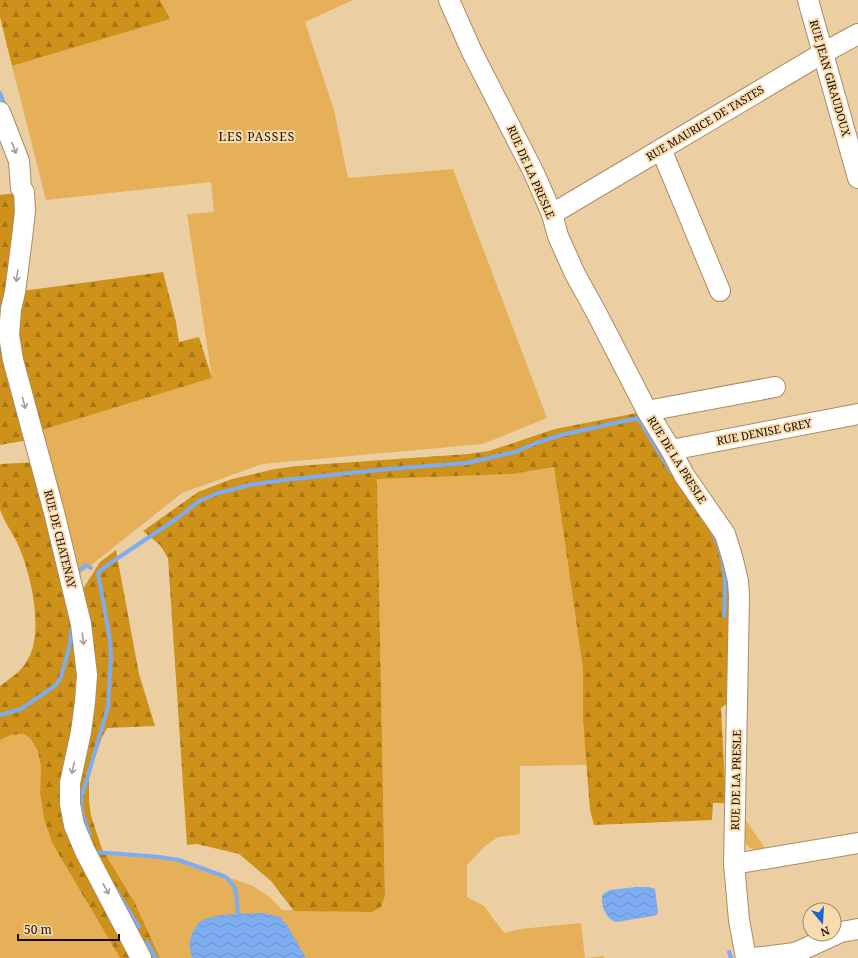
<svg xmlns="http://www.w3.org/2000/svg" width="858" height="958" viewBox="0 0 858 958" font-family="'Noto Serif',serif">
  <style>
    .green { fill: #e5b058 }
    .forest { fill: url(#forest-firs) }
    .water { fill: url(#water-waves) }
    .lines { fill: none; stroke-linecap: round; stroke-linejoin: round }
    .stream { stroke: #7eacf1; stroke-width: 4 }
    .minor-casing { stroke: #a98d63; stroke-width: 22 }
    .minor { stroke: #fff; stroke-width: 20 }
    .oneway { stroke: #a29e99 }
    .labels { text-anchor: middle; stroke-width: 4; stroke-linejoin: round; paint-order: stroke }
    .street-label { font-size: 11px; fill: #160c00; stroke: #f8dbae }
    .neighbourhood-label { font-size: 12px; letter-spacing: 1px; fill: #160c00; stroke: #f8dbae }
  </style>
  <defs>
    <pattern id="forest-firs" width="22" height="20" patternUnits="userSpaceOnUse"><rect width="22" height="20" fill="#ce921a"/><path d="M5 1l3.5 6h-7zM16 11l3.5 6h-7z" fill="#a67615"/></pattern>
    <pattern id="water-waves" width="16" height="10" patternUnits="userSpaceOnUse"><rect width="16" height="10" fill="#7eacf1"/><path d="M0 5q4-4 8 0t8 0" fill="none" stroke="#6c93cd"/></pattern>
  </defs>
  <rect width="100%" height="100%" fill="#ebcea2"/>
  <g class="green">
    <polygon points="160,0 353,0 305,22 334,110 348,178 453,169 547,418 483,444 262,464 182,493 80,574 42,430 212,378 187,214 214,212 211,182 46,200 12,66 169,19"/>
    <polygon points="554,467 583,669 583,720 587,765 520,766 520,834 498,837 485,846 467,865 467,897 484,906 504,933 520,929 581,923 585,958 603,956 605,958 160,958 135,903 104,853 161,857 179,860 253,886 270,897 282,910 372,912 381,907 385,896 377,478 513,474"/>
    <polygon points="23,734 30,738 38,751 41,768 40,793 44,819 52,843 120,958 0,958 0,740 11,735"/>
    <path d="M743 816 764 847V849L755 850C739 844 743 831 743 816Z"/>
  </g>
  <g class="forest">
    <polygon points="0,0 160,0 170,19 12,66 0,17"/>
    <polygon points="24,192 15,292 163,272 176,322 179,342 199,337 212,378 42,430 34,439 0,445 0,195"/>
    <polygon points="647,411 725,534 738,695 721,708 726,803 713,803 712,820 594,825 590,810 583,720 583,669 554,467 513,474 377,479 385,896 381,907 372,912 294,911 271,881 239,854 197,844 187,845 168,558 160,545 143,531 198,492 232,479 275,469 297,466 468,454 489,451 555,429"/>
    <path d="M40 462 76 600 100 562 116 550 139 674 155 726 107 728 102 737 89 775V800L91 816 102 849 135 903 160 958H120L52 843 44 819 40 793 41 768 38 751 30 738 23 734 11 735 0 740V686C11 678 22 671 28 659 44 632 31 575 19 547 15 536 2 519 0 509 0 495 0 478 0 464Z"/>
  </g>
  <g class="water">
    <path d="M636 887H649L655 889 658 913 656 915 653 916 616 922C606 920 599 902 603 894L610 890Z"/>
    <path d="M263 913 280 917 287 925 306 958H192C189 949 189 942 192 934 194 929 197 924 201 921 215 913 247 914 263 913Z"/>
  </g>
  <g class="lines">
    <g class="stream">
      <polyline points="0,93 5,107"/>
      <path d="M711 530C727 557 726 587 724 616"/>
      <polyline points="75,570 78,571 86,565 91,568"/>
      <polyline points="0,715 21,709 56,685 61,677 70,644 72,624"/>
      <path d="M90 835C83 816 77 806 85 786L108 707 111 656 110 640 98 573 106 566 179 517 199 501 215 494 249 485 284 480 388 469 467 463 515 452 536 443 561 435 638 418 671 472"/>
      <polyline points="95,852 160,857 179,860 226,877 234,886 236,892 238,914"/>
      <polyline points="115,888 139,927"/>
      <polyline points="147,942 156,958"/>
      <polyline points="729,952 731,958"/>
    </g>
    <defs>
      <g id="minor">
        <polyline points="449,0 472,52 534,173 552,214 558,236 575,274 596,312 647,411 671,450 684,475 725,534 733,560 738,581 739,596 734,864 739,920 746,958"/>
        <polyline points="808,0 858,178"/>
        <polyline points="0,112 19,161 21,188 24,192 25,211 22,238 15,292 11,309 9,335 13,360 54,512 81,624 87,675 85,702 81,732 70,783 70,804 74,825 85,851 141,958"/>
        <polyline points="661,149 720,291"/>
        <polyline points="552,214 823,53 858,34"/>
        <polyline points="647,411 775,387"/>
        <polyline points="671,450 858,414"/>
        <polyline points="734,864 858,843"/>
        <polyline points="754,958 795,953 841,932 858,929"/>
      </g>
    </defs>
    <use href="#minor" class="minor-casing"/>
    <use href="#minor" class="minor"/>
  </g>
  <defs><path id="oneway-shaft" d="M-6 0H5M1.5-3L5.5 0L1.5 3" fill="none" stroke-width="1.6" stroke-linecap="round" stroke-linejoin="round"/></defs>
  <g class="oneway">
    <use href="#oneway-shaft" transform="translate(14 148) rotate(69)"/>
    <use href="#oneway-shaft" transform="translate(17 276) rotate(98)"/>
    <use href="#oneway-shaft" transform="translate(24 403) rotate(75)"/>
    <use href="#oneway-shaft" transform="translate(83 639) rotate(84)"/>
    <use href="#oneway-shaft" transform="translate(73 768) rotate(102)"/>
    <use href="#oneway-shaft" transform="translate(106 889) rotate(61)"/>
  </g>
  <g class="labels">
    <g class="street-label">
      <text transform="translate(830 78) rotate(74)" y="4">RUE JEAN GIRAUDOUX</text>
      <text transform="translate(705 123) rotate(-31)" y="4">RUE MAURICE DE TASTES</text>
      <text transform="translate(531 172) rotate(66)" y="4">RUE DE LA PRESLE</text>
      <text transform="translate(764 432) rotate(-11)" y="4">RUE DENISE GREY</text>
      <text transform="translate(677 460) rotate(58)" y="4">RUE DE LA PRESLE</text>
      <text transform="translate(60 539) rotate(76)" y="4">RUE DE CHATENAY</text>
      <text transform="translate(736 780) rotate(-89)" y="4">RUE DE LA PRESLE</text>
    </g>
    <g class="neighbourhood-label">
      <text x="257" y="141">LES PASSES</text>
    </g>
  </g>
  <g transform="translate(822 922) rotate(162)"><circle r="19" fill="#f8dbae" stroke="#9e8868"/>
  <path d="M0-3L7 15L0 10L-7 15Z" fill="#1566d0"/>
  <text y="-6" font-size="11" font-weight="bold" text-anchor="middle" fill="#160c00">N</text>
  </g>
  <path d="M18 934v6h101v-6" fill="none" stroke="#160c00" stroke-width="2"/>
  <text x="24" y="934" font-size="12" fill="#160c00" stroke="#f8dbae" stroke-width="3" paint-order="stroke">50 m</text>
</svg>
